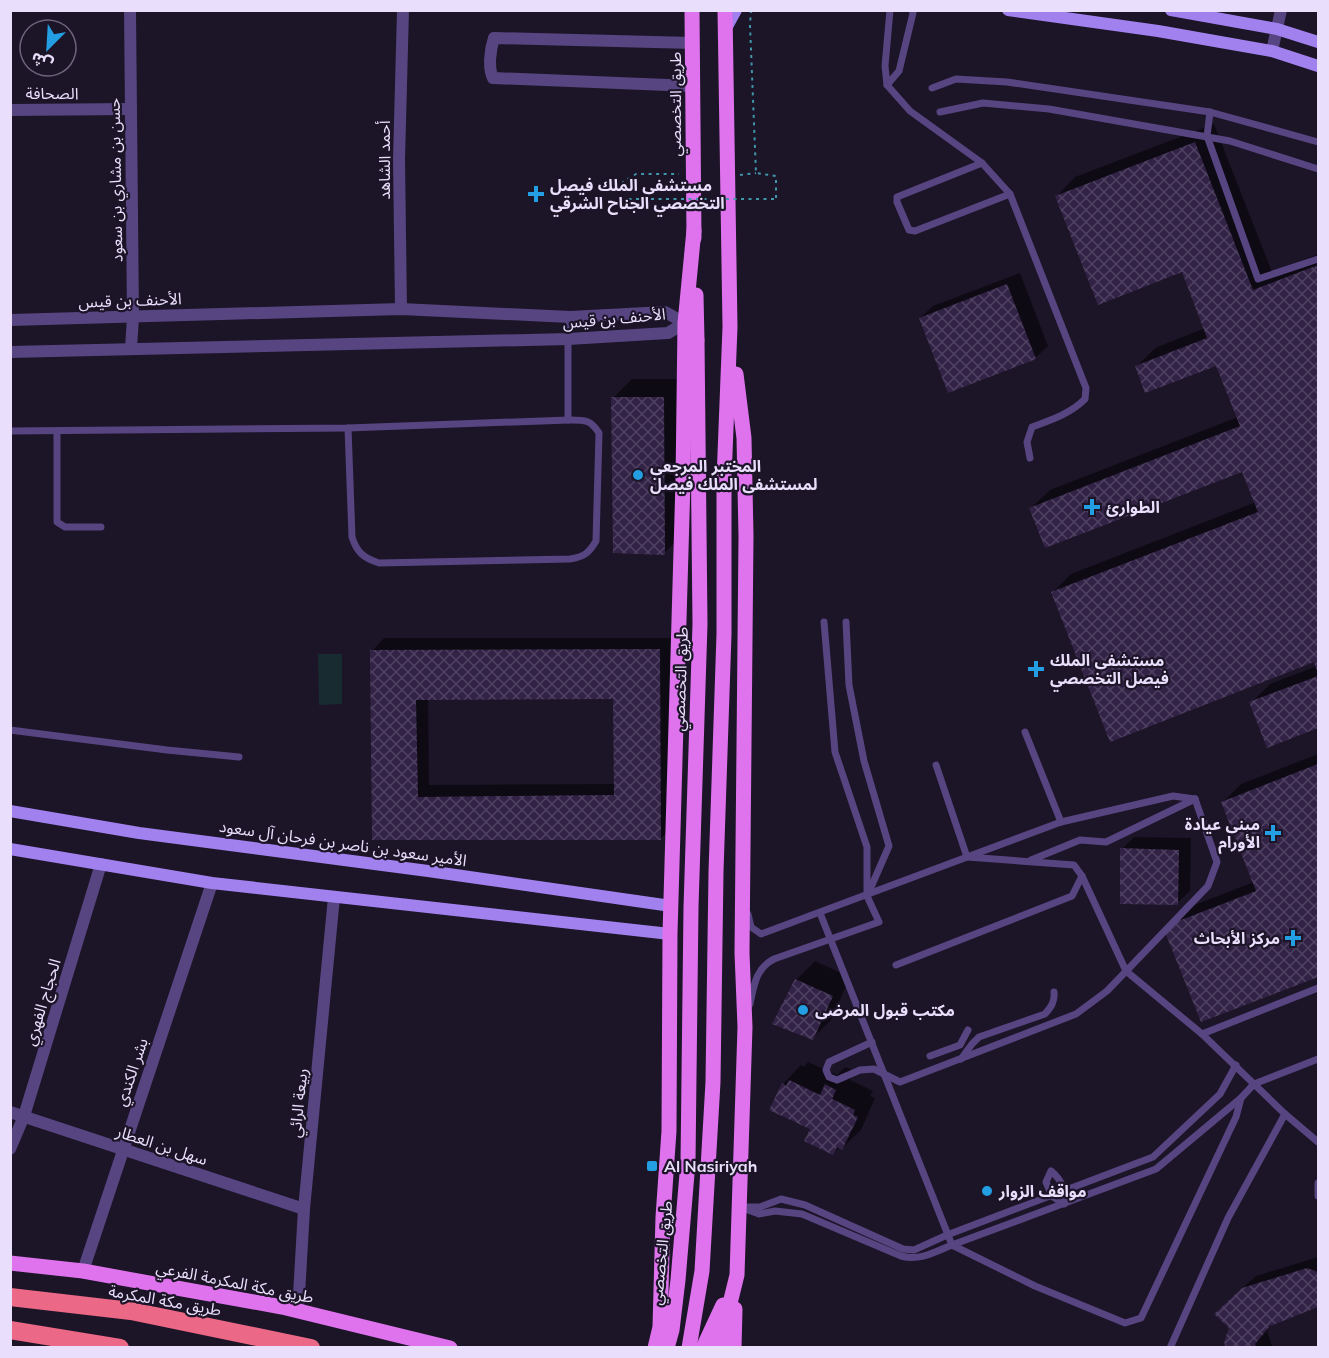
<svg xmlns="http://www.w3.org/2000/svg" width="1329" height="1358" viewBox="0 0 1329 1358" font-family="Mulish,'Noto Sans Arabic',sans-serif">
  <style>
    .pitch { fill: #172b30 }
    .shadow { fill: #0007; fill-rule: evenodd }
    .building { fill: url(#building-cross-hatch); fill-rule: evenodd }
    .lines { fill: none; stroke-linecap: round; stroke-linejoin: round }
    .path { stroke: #4097ac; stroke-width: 2; stroke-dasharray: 3 4.5; stroke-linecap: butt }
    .lane { stroke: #564580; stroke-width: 7 }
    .street { stroke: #564580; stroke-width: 12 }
    .secondary { stroke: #a081ee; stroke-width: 12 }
    .primary { stroke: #de73ed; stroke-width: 15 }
    .highway { stroke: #eb6886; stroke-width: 18 }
    .path-bridge { stroke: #4097ac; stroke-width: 2; stroke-dasharray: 3 4.5; stroke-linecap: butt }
    .primary-bridge { stroke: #de73ed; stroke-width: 15 }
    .poi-dot { fill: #239ee2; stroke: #1c1427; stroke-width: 2 }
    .labels { text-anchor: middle; stroke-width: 4.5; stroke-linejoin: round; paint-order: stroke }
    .street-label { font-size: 16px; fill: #e9defb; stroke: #1c1427 }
    .poi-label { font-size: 16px; font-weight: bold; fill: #e9defb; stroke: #1c1427; text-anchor: start }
  </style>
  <defs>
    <pattern id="building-cross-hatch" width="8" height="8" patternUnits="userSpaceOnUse" patternTransform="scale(1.5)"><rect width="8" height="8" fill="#322246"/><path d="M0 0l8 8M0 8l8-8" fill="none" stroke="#504262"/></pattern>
  </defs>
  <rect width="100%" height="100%" fill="#1c1427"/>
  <polygon class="pitch" points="318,654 342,654 342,704 319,705"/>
  <g class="shadow">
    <polygon points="1214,124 1272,272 1318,254 1318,726 1268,746 1251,703 1270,684 1317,666 1314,660 1052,593 1071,574 1256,502 1243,470 1031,508 1050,490 1238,417 1217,364 1137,366 1155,348 1205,328 1182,270 1057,196 1075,177"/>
    <polygon points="1020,273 1048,346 1035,358 920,318 933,306"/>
    <polygon points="632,379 682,379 683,535 664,553 613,398"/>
    <path d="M384 638H672L673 826 661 838 373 839 372 651ZM614 697 615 784 429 785 428 698Z"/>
    <polygon points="1318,754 1318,975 1202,1021 1165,927 1184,909 1254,882 1223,802 1241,784"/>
    <polygon points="1134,837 1191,838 1190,891 1177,903 1122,849"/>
    <polygon points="815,961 850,977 831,1020 812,1039 796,980"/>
    <polygon points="808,1062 837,1075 845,1067 854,1071 850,1080 873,1091 870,1096 875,1098 861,1130 842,1148 839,1147 833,1153 812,1128 783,1084 801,1065 804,1067"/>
    <polygon points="1318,1257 1318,1306 1273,1323 1267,1331 1273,1348 1228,1348 1231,1328 1228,1301 1256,1276"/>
  </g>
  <g class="building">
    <polygon points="1195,142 1253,290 1318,265 1318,674 1314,662 1110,742 1051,592 1258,512 1242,472 1045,548 1029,508 1240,426 1216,366 1145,393 1135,366 1207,338 1182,272 1098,305 1055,196"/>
    <polygon points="1007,284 1036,359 948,393 919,318"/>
    <polygon points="611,397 664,397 665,555 613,553"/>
    <path d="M660 649 661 840H372L370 650ZM613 699 614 795 418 797 416 700Z"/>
    <polygon points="1318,676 1318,728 1267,748 1249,702"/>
    <polygon points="1318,764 1318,977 1201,1022 1163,927 1256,891 1221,802"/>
    <polygon points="1120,848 1179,850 1178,905 1120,904"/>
    <polygon points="795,979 833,996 813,1040 772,1024"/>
    <polygon points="789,1080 820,1095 825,1084 836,1090 832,1099 855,1110 853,1115 858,1117 842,1150 837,1147 833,1155 804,1141 810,1129 769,1110 782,1083 786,1086"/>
    <polygon points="1307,1268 1318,1272 1318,1307 1270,1326 1255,1344 1257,1348 1226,1348 1224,1342 1229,1328 1214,1314 1242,1288"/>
  </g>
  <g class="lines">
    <g class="path">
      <polyline points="751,10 750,25 756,173 776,176 776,199"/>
      <polyline points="740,175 756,173"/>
      <polyline points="621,199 623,182 636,174 679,174"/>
    </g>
    <g class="lane">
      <polyline points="890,10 885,66 887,85 899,71 913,13 912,10"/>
      <path d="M887 85 910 111 982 163 1010 194 1086 388 1085 399C1070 414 1051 420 1032 427L1027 442 1030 458"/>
      <polyline points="932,88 956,79 1007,82 1210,112 1318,142"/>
      <polyline points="940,112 983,103 1049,109 1230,141 1318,169"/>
      <polyline points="1210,112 1207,136 1258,279 1318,259"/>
      <polyline points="982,163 897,197 897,202 909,230 915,231 1010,194"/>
      <path d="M348 428 352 537C357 553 364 558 379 563L570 559C584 557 589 553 596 541L599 433C590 419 584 420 568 420"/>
      <polyline points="10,431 348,428 568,420 568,339 570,317"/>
      <polyline points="57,431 57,522 65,527 101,527"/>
      <polyline points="846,622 849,685 864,761 889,846 868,894"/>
      <polyline points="10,730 167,750 239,757"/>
      <polyline points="1025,732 1061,822"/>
      <polyline points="936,765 967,857 1074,865 1082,876 1126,971 1202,1034 1285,1114 1318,1142"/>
      <polyline points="1031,860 1080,840 1106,842 1195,799"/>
      <polyline points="820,913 952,1245 1156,1169 1241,1098 1254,1084 1318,1059"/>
      <polyline points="748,914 751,927 761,934 1061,822 1173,796 1195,799"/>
      <polyline points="896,965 1072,896 1082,876"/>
      <path d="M750 1004C754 985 756 968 774 959L879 922 867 896V847L835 752 824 622"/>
      <polyline points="1202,1034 1318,988"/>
      <polyline points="872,1042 829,1062 826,1070 829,1077 837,1080 860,1070 874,1069 900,1082 1076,1014 1107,991 1208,886 1217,862 1195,799"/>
      <polyline points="930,1056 960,1045 968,1030"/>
      <path d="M961 1059 972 1044 979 1037 1045 1014C1051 1007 1055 1002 1054 992"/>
      <path d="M1051 1171C1062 1180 1065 1189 1064 1204L1052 1196 1046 1182Z"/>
      <polyline points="1318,1183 1318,1196"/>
      <path d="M740 1207 759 1214 775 1211 802 1214 901 1256C920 1261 935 1252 952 1245L1035 1286 1125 1323 1141 1318 1236 1117 1241 1098"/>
      <polyline points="746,1207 760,1207 781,1199 805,1205 903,1249 914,1250 947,1235 1153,1157 1220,1094 1236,1065"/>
      <polyline points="1170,1348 1228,1218 1285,1114"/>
    </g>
    <g class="street">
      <polyline points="130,10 133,317 131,348"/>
      <polyline points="1272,51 1281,10"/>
      <path d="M692 86 493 78C488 68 490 50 494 38L693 43"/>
      <polyline points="10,110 131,109"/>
      <polyline points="401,309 399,159 403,10"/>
      <polyline points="10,320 401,309 570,317 665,312 685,323 668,333 568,339 10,352"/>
      <polyline points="10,1112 304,1209"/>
      <polyline points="10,1149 24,1116 101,864"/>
      <polyline points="83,1271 212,883"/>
      <polyline points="298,1312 304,1209 334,897"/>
    </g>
    <g class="secondary">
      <polyline points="1008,10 1158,31 1272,51 1318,66"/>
      <polyline points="1171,10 1277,29 1318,42"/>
      <polyline points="725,30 736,10"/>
      <polyline points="10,811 139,833 428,871 671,906"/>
      <polyline points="10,849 212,883 670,934"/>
    </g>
    <g class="primary">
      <polyline points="692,10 694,238"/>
      <polyline points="696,295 697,340"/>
      <polyline points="10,1263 83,1271 282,1307 450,1348"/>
      <polyline points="655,1348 660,1327 663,1217 669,1131 670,934 683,481 685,323 694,230"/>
      <polyline points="689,1348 702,1271 713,1082 716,872 724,634 724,479 730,327 725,10"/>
      <polyline points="703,1348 723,1305"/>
      <polyline points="719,1348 737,1275 745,1027 742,953 746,536 744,438 736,374"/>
      <polyline points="734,1348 735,1309"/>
    </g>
    <g class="highway">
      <polyline points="10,1297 131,1311 311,1348"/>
      <polyline points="10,1330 120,1348"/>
    </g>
    <polyline class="path-bridge" points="621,199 776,199"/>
    <polyline class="primary-bridge" points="667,1348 672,1330 678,1280 688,1162 691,907 700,624 697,340"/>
  </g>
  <g class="poi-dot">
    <path d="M533 185h6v6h6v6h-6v6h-6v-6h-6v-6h6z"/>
    <circle cx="638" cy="475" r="6"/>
    <path d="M1089 498h6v6h6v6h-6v6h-6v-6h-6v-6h6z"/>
    <path d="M1033 660h6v6h6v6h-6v6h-6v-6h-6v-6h6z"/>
    <path d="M1270 824h6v6h6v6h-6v6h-6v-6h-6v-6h6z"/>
    <path d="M1290 929h6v6h6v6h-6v6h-6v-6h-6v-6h6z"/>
    <circle cx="803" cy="1010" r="6"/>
    <rect x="646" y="1160" width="12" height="12" rx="3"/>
    <circle cx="987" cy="1191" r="6"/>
  </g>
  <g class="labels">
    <g class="street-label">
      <text x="52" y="99">الصحافة</text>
      <text transform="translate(675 104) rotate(-90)" y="6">طريق التخصصي</text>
      <text transform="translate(384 160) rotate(-90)" y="6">أحمد الشاهد</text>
      <text transform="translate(115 180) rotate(-91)" y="6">حسن بن مشاري بن سعود</text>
      <text transform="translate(130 300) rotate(-2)" y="6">الأحنف بن قيس</text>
      <text transform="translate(614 318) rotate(-5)" y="6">الأحنف بن قيس</text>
      <text transform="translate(680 679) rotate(-88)" y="6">طريق التخصصي</text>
      <text transform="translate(343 843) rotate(8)" y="6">الأمير سعود بن ناصر بن فرحان آل سعود</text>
      <text transform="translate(42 1002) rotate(-73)" y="6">الحجاج الفهري</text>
      <text transform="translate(131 1072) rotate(-71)" y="6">بشر الكندي</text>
      <text transform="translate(298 1103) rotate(-84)" y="6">ربيعة الرائي</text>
      <text transform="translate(162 1145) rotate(18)" y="6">سهل بن العطار</text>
      <text transform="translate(661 1253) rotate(-84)" y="6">طريق التخصصي</text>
      <text transform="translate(235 1282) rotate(11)" y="6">طريق مكة المكرمة الفرعي</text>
      <text transform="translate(165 1300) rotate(10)" y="6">طريق مكة المكرمة</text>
    </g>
    <g class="poi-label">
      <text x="550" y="191">مستشفى الملك فيصل<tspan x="550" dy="18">التخصصي الجناح الشرقي</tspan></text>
      <text x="650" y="472">المختبر المرجعي<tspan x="650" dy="18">لمستشفى الملك فيصل</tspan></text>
      <text x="1106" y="513">الطوارئ</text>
      <text x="1050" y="666">مستشفى الملك<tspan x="1050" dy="18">فيصل التخصصي</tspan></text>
      <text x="1260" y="830" text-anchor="end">مبنى عيادة<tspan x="1260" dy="18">الأورام</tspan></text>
      <text x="1280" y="944" text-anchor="end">مركز الأبحاث</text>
      <text x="815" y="1016">مكتب قبول المرضى</text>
      <text x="664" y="1172">Al Nasiriyah</text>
      <text x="999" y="1197">مواقف الزوار</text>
    </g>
  </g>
  <rect width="1329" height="1358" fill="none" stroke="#e9defb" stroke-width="24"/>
  <g transform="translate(48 48) rotate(204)"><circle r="28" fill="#1c1427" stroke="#6e657c" stroke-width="1.5"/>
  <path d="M0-4.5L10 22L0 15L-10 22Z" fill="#239ee2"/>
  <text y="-9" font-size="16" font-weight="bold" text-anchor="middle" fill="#e9defb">ش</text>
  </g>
</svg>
